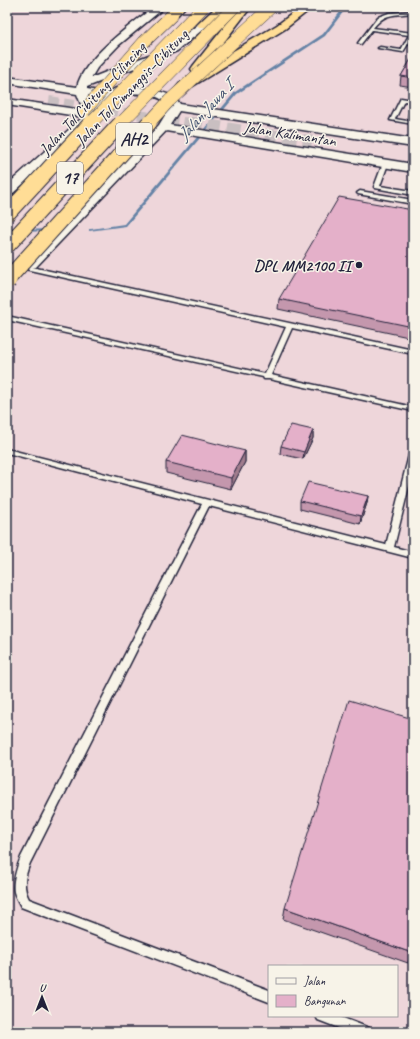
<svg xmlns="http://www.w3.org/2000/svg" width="420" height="1039" viewBox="0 0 420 1039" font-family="Caveat,sans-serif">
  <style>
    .built { fill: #eed6da; fill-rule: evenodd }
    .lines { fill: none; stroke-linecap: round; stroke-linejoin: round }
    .stream { fill: #6583a6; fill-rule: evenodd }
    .tertiary-tunnel-far1 { stroke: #c9bfc1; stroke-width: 10; stroke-dasharray: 10 5; stroke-linecap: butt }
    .tertiary-tunnel { stroke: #c9bfc1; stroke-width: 13; stroke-dasharray: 13 6; stroke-linecap: butt }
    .service-casing { stroke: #22223b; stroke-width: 3 }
    .tertiary-casing { stroke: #22223b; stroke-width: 3 }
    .motorway-casing { stroke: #22223b; stroke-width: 3 }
    .service { fill: #f7f3e8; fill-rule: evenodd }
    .tertiary { fill: #f7f3e8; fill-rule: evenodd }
    .motorway { fill: #ffdd96; fill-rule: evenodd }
    .motorway-bridge-far2-casing { stroke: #22223b; stroke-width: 13; stroke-linecap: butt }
    .motorway-bridge-far1-casing { stroke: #22223b; stroke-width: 17; stroke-linecap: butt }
    .motorway-bridge-casing { stroke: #22223b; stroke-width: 21; stroke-linecap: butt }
    .motorway-bridge-far2 { stroke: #ffdd96; stroke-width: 12 }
    .motorway-bridge-far1 { stroke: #ffdd96; stroke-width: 15 }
    .motorway-bridge { stroke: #ffdd96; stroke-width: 18 }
    .wall { fill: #c497ad; stroke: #22223b }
    .shaded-wall { fill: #a07b8d; stroke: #22223b }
    .building { fill: #e4b0c9; stroke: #22223b }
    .poi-dot { fill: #22223b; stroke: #f7f3e8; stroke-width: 1.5 }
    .labels { text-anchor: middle; stroke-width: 3; stroke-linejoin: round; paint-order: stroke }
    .far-street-label { font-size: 16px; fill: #22223b; stroke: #f7f3e8 }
    .far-poi-label { font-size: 16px; font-weight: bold; fill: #22223b; stroke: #f7f3e8; text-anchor: end }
    .far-water-label { font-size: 17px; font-style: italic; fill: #435270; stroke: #f7f3e8 }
    .shield { fill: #f7f3e8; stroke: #62616f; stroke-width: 1 }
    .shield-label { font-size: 18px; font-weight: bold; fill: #22223b }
  </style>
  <rect width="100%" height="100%" fill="#f3e6e2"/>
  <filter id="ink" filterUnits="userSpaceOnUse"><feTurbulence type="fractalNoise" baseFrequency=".025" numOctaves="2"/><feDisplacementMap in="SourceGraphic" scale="8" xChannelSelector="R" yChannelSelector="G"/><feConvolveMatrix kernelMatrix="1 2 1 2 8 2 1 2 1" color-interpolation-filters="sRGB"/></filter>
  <g filter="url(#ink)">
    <path class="built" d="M7 7H256L317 14 324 7H413V1032H7ZM269 966H397V1016H269Z"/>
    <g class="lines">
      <g class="stream">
        <polygon points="344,7 347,7 325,36 237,94 126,226 89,231 89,229 91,229 124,224 235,92 323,34"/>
        <polygon points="49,229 51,229 51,231 23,232 21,231 23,230"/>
      </g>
      <polyline class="tertiary-tunnel-far1" points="49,101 196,124"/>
      <polyline class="tertiary-tunnel" points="190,123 312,142"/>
      <defs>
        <g id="service">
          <path d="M410 11 411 13C393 16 386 12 373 28L413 33V36L403 52 378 48 380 47 401 50 409 35 372 30 361 44 358 43 378 17 389 13Z"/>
          <polygon points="401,98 413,100 413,102 404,101 395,119 413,122 413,124 390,120"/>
          <polygon points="411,135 413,135 412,143 408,143 408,142"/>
          <polygon points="383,163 388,164 380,186 413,191 413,195 375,188 374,187"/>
          <polygon points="360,191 413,200 413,204 358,194 357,193"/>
          <polygon points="27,266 413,350 413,354 292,328 271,375 413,407 413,411 269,379 264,379 263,377 7,320 7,316 265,374 286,327 25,269 24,268"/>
          <path d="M7 449 386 545 409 455 413 452V470L394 547 413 552V558L209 506 30 863C25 876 22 886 29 899L269 990V1002L21 907C19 902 15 897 14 892 12 883 17 866 21 857L202 504 7 453Z"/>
          <polygon points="316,1016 338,1016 369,1028 371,1032 349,1032 318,1020"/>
        </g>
        <path id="tertiary" d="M154 7H165L119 45 97 68 91 78 169 47 200 23H206L208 25 177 51 87 87V89L99 91 100 93 95 96 88 95 93 108C99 102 106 93 114 89 126 82 157 90 170 95L181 82 185 81 190 84 177 100 180 104 413 139V147L179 111 170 125 413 164V172L166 131 36 267 31 268 26 267 24 264 26 261 159 125 170 107C161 93 137 93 121 94L11 195 7 196V185L83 117 7 105V99L83 110 77 94 7 83V77L77 87C83 59 131 24 154 7Z"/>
        <g id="motorway">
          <polygon points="174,7 185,7 176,17 168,17 167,15"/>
          <polygon points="216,7 227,7 207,27 199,27 197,25 199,23"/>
          <polygon points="240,7 251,7 203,69 277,25 301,7 313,7 285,29 193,86 185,86 183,83 198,72 193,72 191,69 193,66"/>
        </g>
      </defs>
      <use href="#service" class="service-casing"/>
      <use href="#tertiary" class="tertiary-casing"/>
      <use href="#motorway" class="motorway-casing"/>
      <use href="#service" class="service"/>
      <use href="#tertiary" class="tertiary"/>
      <use href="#motorway" class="motorway"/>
      <defs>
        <g id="motorway-bridge-far2">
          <polyline points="84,111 144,42 172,15"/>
          <polyline points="90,124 203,7"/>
          <polyline points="120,124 234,7"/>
          <polyline points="148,124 169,101 271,7"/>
        </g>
        <g id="motorway-bridge-far1">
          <polyline points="7,214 91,123"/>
          <polyline points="7,246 121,123"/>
          <polyline points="7,280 149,123"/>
        </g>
        <polyline id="motorway-bridge" points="7,280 8,279"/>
      </defs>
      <use href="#motorway-bridge-far2" class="motorway-bridge-far2-casing"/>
      <use href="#motorway-bridge-far1" class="motorway-bridge-far1-casing"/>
      <use href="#motorway-bridge" class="motorway-bridge-casing"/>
      <use href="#motorway-bridge-far2" class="motorway-bridge-far2"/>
      <use href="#motorway-bridge-far1" class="motorway-bridge-far1"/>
      <use href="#motorway-bridge" class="motorway-bridge"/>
    </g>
    <g class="wall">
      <polygon points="413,56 413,87 400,85 401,76"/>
      <polygon points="413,102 413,120 407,119 409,110"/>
      <polygon points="413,210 413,338 278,309 279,299"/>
      <polygon points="313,430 313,438 303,459 280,454 281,446"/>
      <polygon points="245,451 245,462 231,489 166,473 166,462"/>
      <polygon points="368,496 367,503 360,524 300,509 300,501"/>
      <polygon points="285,908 412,953 408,963 283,919"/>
    </g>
    <g class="shaded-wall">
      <polygon points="313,430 313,438 303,459 304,452"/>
      <polygon points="245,451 245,462 231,489 231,478"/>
      <polygon points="368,496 367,503 360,524 361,516"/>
    </g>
    <g class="building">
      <polygon points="413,56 413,78 401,76"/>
      <polygon points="413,102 413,110 409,110"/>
      <polygon points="339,197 413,210 413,327 279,299"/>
      <polygon points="291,425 313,430 304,452 281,446"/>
      <polygon points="182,435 245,451 231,478 166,462"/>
      <polygon points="308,482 368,496 361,516 300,501"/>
      <polygon points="349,700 413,719 413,948 412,953 285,908"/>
    </g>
  </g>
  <circle class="poi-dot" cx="359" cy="265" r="4"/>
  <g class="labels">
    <g class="far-street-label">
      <text transform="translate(131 87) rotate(-46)" y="6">Jalan Tol Cimanggis–Cibitung</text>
      <text transform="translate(92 98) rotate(-47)" y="6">Jalan Tol Cibitung–Cilincing</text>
      <text transform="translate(290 133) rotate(9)" y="6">Jalan Kalimantan</text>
    </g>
    <g class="far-poi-label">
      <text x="351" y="271">DPL MM2100 II</text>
    </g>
    <g class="far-water-label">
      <text transform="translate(205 110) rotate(-48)" y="6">Jalan Jawa I</text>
    </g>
    <g class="shield">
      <rect x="116" y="123" width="36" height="32" rx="3"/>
      <rect x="57" y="162" width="26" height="32" rx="3"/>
    </g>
    <g class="shield-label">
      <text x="134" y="145">AH2</text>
      <text x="70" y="184">17</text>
    </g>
  </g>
  <rect width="420" height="1039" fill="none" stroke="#f7f3e8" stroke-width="24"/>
  <rect x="12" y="12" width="396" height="1015" fill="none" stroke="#22223b" stroke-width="1.5" filter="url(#ink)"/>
  <rect x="268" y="965" width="130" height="52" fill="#f7f3e8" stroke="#a29fa3"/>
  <rect x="276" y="978" width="20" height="6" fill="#f7f3e8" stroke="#a29fa3"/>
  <text x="304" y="985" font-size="12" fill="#22223b">Jalan</text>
  <rect x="276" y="995" width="20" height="12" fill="#e4b0c9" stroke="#a29fa3"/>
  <text x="304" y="1005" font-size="12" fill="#22223b">Bangunan</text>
  <g transform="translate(42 997)" stroke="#f7f3e8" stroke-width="3" paint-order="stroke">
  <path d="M0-3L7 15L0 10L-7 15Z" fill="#22223b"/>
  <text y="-6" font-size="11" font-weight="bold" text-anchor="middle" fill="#22223b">U</text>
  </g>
</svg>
